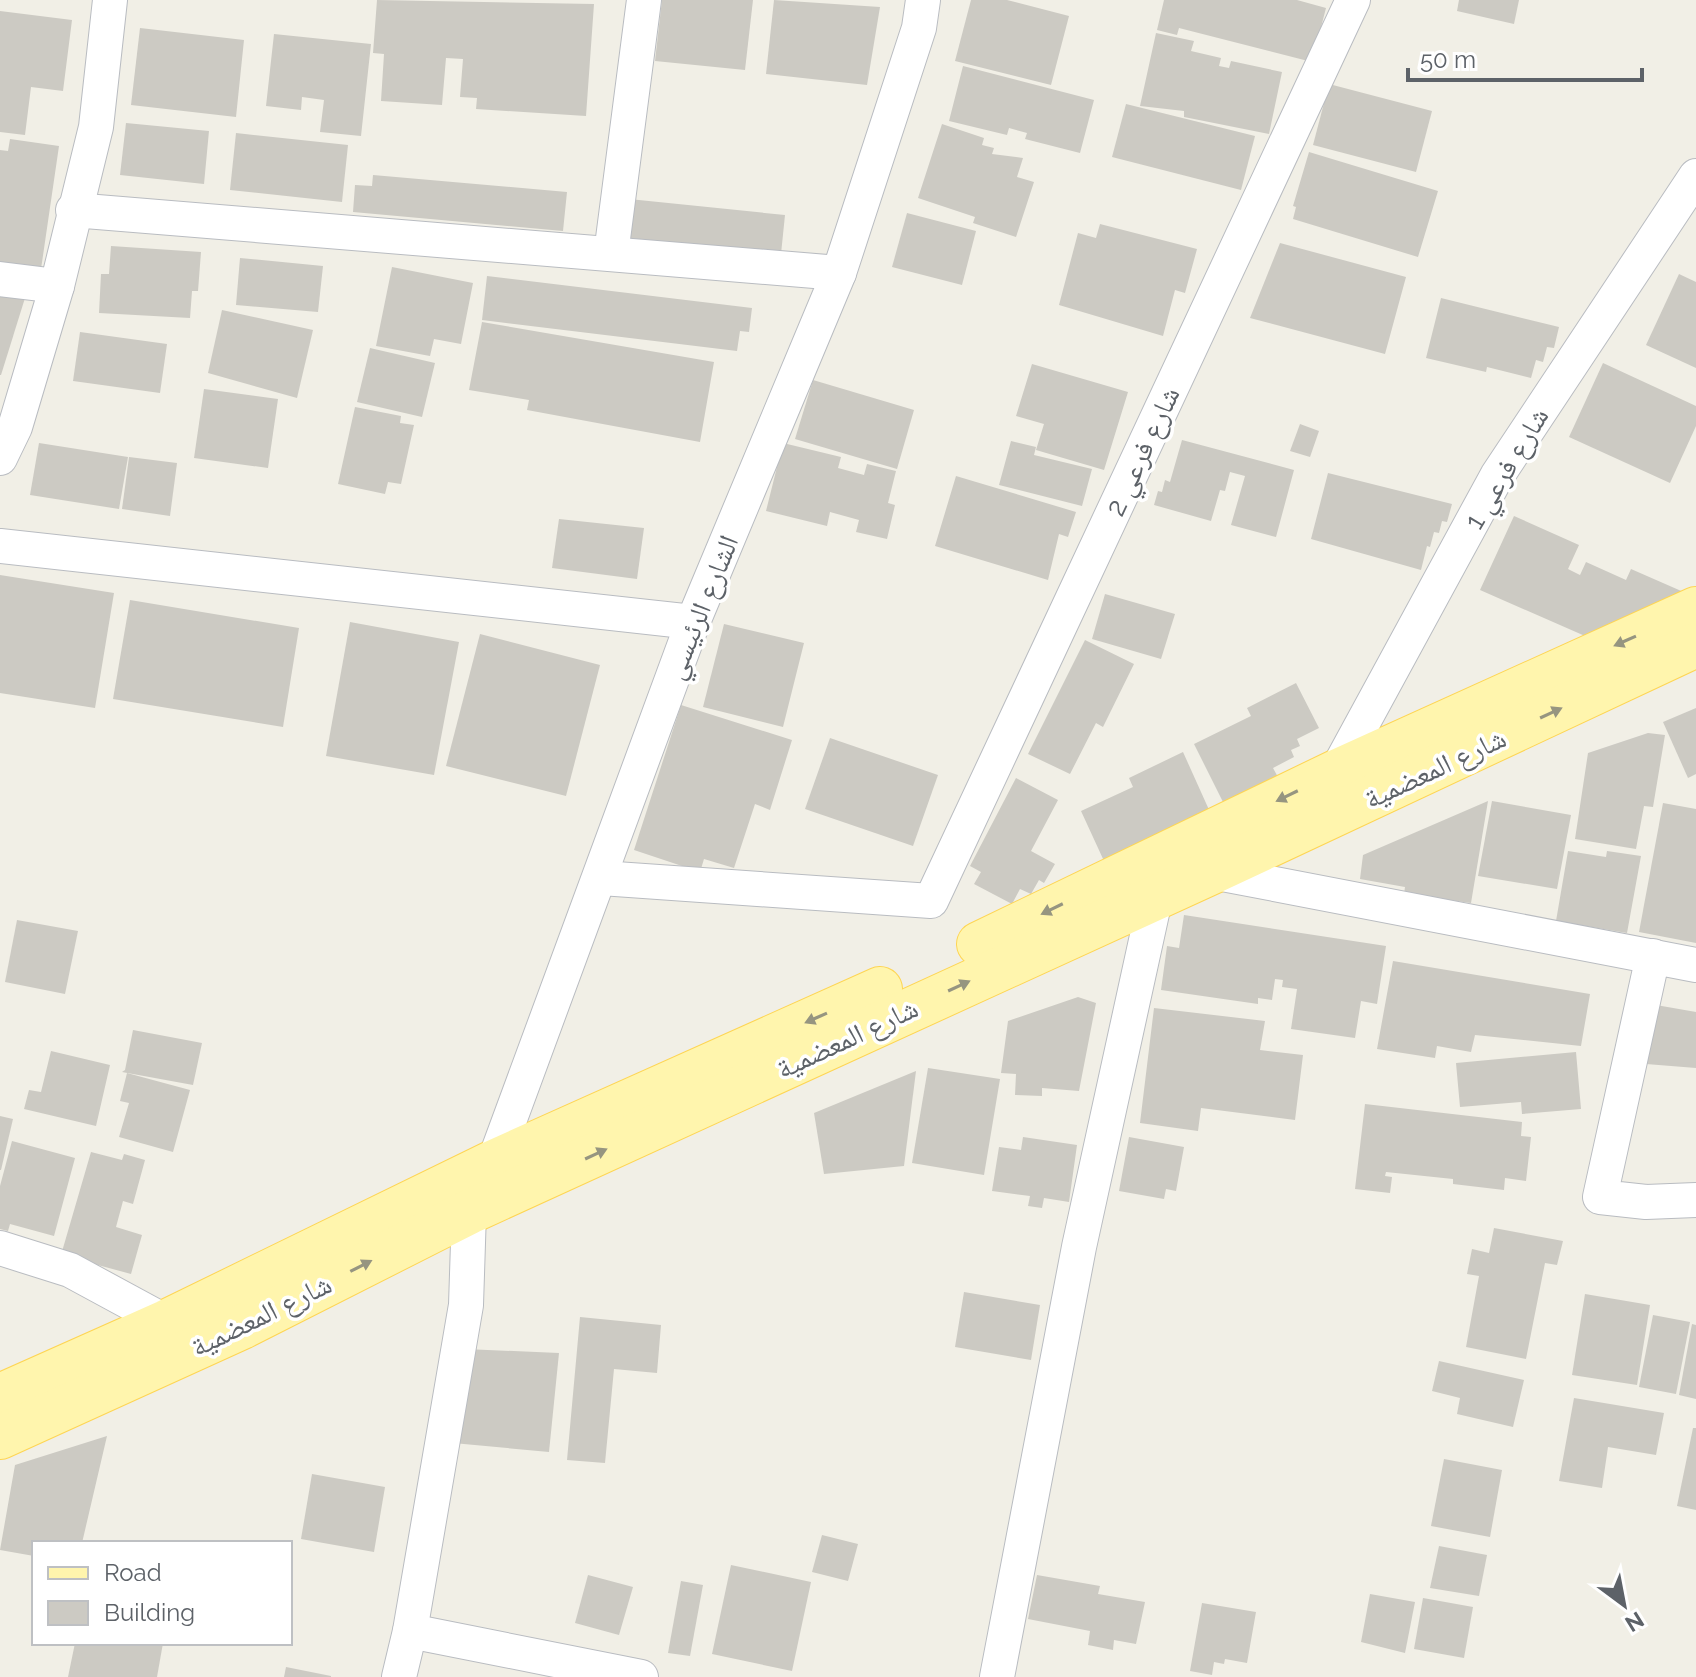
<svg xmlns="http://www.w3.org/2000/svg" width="1696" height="1677" viewBox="0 0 1696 1677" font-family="Raleway,'Noto Naskh Arabic',sans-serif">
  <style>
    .building { fill: #cccac3 }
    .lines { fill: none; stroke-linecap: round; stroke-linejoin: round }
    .minor-casing { stroke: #b9bcc1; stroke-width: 36 }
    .major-casing { stroke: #fed553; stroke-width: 46 }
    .minor { stroke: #fff; stroke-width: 34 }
    .major { stroke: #fff5ad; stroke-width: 44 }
    .oneway { fill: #969580 }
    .labels { text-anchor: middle; stroke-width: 7; stroke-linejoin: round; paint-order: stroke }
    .street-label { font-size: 28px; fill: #5d6268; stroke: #fff }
  </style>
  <rect width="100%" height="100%" fill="#f1efe6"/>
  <g class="building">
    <polygon points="377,0 594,4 586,116 476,109 477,98 460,97 463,59 446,58 442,105 381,101 384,54 373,53"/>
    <polygon points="662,0 753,0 745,70 655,61"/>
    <polygon points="774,0 880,7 867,85 766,74"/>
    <polygon points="971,0 1007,0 1069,16 1051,85 955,61"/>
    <polygon points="1164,0 1297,0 1326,8 1312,62 1179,28 1177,35 1157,30"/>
    <polygon points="1459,0 1519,0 1514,24 1457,11"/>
    <polygon points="0,11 72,20 63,91 31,87 25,135 0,132"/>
    <polygon points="140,28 244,40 236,117 131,105"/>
    <polygon points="1156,33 1194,41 1191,51 1221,58 1219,66 1229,68 1231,61 1282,72 1269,134 1184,117 1184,111 1140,106"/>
    <polygon points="274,34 371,44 361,136 320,132 324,100 302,97 301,110 266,106"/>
    <polygon points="963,66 1094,100 1080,153 1025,139 1027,133 1009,128 1007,135 949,121"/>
    <polygon points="1329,84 1432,111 1416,172 1313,145"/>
    <polygon points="1126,104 1255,136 1241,190 1112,157"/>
    <polygon points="126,123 209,131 204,184 120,175"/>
    <polygon points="942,124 984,138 982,145 994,148 992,154 1023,158 1017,177 1034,182 1016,237 973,223 975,217 918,198"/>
    <polygon points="236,133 348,145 342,202 230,190"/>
    <polygon points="10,139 59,146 40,276 0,270 0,150 8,151"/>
    <polygon points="1309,152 1438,191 1418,257 1293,219 1296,207 1293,206"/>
    <polygon points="373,175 567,192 563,231 353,212 355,185 372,186"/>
    <polygon points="629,199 785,215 781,254 625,238"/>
    <polygon points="907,213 976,231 962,285 892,267"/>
    <polygon points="1100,224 1197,249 1185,293 1175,290 1163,336 1059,305 1078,233 1096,238"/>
    <polygon points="1280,243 1406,277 1385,354 1250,318"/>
    <polygon points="111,246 201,252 198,291 192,291 190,318 99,313 101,274 109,274"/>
    <polygon points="240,258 323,266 318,312 236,305"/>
    <polygon points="392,267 473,283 461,344 434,339 430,356 376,346"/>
    <polygon points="1679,274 1696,282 1696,368 1646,345"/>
    <polygon points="487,276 752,308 749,332 740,331 737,351 482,320"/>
    <polygon points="0,291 25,298 1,375 0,375"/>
    <polygon points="1441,298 1559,327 1554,348 1547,347 1543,362 1536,360 1531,378 1487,367 1486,372 1426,358"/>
    <polygon points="222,310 313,330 297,398 208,373"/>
    <polygon points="482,322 714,362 700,442 527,410 529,400 469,390"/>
    <polygon points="80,332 167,344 160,393 73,381"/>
    <polygon points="370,348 435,363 422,417 357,402"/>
    <polygon points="1603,363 1696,406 1696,426 1670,483 1569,437"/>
    <polygon points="1032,364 1128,392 1104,470 1036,450 1044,424 1016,416"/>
    <polygon points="813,380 914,410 897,469 795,439"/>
    <polygon points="204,389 278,399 268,468 194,458"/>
    <polygon points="355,407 401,416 400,423 414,425 401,484 388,482 385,494 338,484"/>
    <polygon points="1300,424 1319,431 1310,457 1290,451"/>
    <polygon points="1182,440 1294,470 1276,537 1231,525 1245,476 1230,472 1225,491 1220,490 1211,521 1154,505 1158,491 1162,492 1165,480 1170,482"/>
    <polygon points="1011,441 1036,447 1034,455 1092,469 1082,506 999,485"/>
    <polygon points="39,443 128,457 119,509 30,495"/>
    <polygon points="783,443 841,457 838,468 864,475 867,464 896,471 888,503 895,505 887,539 856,532 859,520 830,512 827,526 766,511"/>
    <polygon points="129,457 177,463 170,516 122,509"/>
    <polygon points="1328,473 1452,504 1447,522 1442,521 1439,533 1434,532 1430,547 1427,546 1421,570 1311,539"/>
    <polygon points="956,476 1076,512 1068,537 1059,534 1048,580 935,546"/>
    <polygon points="1514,516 1579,545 1568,569 1580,575 1586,562 1626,580 1631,569 1695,597 1601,643 1480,590"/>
    <polygon points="559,519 644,528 637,579 552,568"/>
    <polygon points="0,575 114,593 95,708 0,693"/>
    <polygon points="1105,594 1175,614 1161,659 1092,639"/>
    <polygon points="130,600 299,628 283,727 113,699"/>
    <polygon points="350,622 459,642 434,775 326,756"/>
    <polygon points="724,624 804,643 783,727 703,707"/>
    <polygon points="480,634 600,665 566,796 446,766"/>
    <polygon points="1085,640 1134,664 1103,727 1096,723 1070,774 1028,754"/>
    <polygon points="1296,683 1319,728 1297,739 1300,746 1291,750 1294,757 1273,768 1279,779 1225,806 1194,744 1251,716 1247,708"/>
    <polygon points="681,705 792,740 770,810 755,804 734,868 704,859 700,872 634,850"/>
    <polygon points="1696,708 1696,774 1688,778 1663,722"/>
    <polygon points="1648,733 1665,735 1653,807 1644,806 1636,849 1575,839 1588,753"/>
    <polygon points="830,738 938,775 913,846 805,809"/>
    <polygon points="1183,752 1210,812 1104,861 1081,811 1133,787 1129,778"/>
    <polygon points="1016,778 1058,800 1031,851 1055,864 1044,883 1039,880 1031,894 1020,889 1012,904 974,884 981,872 970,866"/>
    <polygon points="1488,801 1471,903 1404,894 1405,887 1360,879 1363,855"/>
    <polygon points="1492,801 1571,815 1557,889 1478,876"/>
    <polygon points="1663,803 1696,809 1696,943 1639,932"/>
    <polygon points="1568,851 1606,857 1607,851 1641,856 1627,933 1556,921"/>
    <polygon points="1184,915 1386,946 1377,1004 1361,1001 1355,1038 1291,1029 1297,989 1282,987 1283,980 1275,979 1272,1000 1258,998 1258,1004 1161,990 1167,946 1179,948"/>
    <polygon points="17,920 78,931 65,994 5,982"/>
    <polygon points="1393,961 1590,994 1581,1046 1475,1035 1471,1052 1437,1046 1435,1058 1377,1049"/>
    <polygon points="1078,997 1096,1003 1079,1091 1042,1088 1042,1096 1015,1095 1016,1074 1001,1073 1008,1021"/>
    <polygon points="1656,1005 1696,1012 1696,1068 1646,1064"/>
    <polygon points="1154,1008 1265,1021 1260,1050 1303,1055 1295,1120 1201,1108 1198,1131 1140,1123"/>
    <polygon points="133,1030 202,1043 193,1085 122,1072 125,1070"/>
    <polygon points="51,1051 110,1065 96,1126 24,1109 29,1090 41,1092"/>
    <polygon points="1576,1052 1581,1109 1522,1114 1521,1102 1460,1107 1456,1063"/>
    <polygon points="928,1068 1000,1079 984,1175 912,1163"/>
    <polygon points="916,1071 904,1166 824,1174 814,1113"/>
    <polygon points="127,1073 190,1090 173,1152 119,1137 129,1103 120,1101"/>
    <polygon points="1365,1104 1522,1122 1521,1136 1531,1137 1526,1181 1505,1178 1504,1190 1453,1184 1453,1179 1386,1172 1385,1176 1392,1177 1390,1193 1355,1189"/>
    <polygon points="0,1116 13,1119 1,1170 0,1170"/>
    <polygon points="1023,1137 1077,1145 1069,1202 1044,1198 1042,1208 1028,1206 1030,1196 992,1191 999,1147 1021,1150"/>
    <polygon points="1129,1137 1184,1147 1176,1191 1166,1189 1164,1199 1119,1191"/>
    <polygon points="12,1141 75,1158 54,1236 10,1224 8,1231 0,1229 0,1186"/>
    <polygon points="91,1152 122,1160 124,1154 145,1160 133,1204 123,1201 116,1227 142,1235 131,1274 61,1255"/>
    <polygon points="1494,1228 1563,1241 1557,1265 1545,1263 1526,1359 1466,1347 1479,1276 1467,1274 1472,1249 1489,1253"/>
    <polygon points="964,1292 1040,1305 1031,1360 955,1347"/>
    <polygon points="1585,1294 1650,1305 1637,1385 1572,1375"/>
    <polygon points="1653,1315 1690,1322 1676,1394 1639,1387"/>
    <polygon points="580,1317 661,1325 657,1373 614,1369 605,1463 567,1460"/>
    <polygon points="1692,1324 1696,1325 1696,1399 1679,1395"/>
    <polygon points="465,1349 559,1353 549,1452 453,1443"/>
    <polygon points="1439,1361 1524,1380 1513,1427 1457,1414 1460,1398 1432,1391"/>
    <polygon points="1574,1398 1664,1413 1656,1455 1608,1447 1602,1488 1559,1481"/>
    <polygon points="1693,1428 1696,1428 1696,1510 1677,1506"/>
    <polygon points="107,1436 82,1543 34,1543 34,1556 0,1550 15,1465"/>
    <polygon points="1444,1459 1502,1470 1490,1537 1431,1526"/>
    <polygon points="312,1474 385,1487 374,1552 301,1539"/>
    <polygon points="822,1535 858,1544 848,1581 812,1572"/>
    <polygon points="1439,1546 1487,1555 1479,1596 1430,1588"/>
    <polygon points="731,1565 811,1582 792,1671 712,1654"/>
    <polygon points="588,1575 633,1587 619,1635 575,1623"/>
    <polygon points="1037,1575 1100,1586 1098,1594 1145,1602 1136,1644 1114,1640 1113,1650 1088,1645 1090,1631 1028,1619"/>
    <polygon points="681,1581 703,1585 690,1656 668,1653"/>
    <polygon points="1370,1594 1415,1602 1405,1653 1361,1642"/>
    <polygon points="1423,1598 1473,1607 1464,1658 1414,1649"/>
    <polygon points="1202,1603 1256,1612 1247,1663 1225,1659 1224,1664 1214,1662 1212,1675 1190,1671"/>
    <polygon points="75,1643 163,1643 157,1677 68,1677"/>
    <polygon points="286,1667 331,1676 331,1677 284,1677"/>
  </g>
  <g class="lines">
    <defs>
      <g id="minor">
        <polyline points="73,210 839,273"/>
        <polyline points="611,254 644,0"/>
        <polyline points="0,279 57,286"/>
        <polyline points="0,458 15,427 57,286 96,127 110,0"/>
        <polyline points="0,546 693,622"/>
        <polyline points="1336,772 1497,476 1696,176"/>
        <polyline points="1212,872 1696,965"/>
        <polyline points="601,878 931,901 1353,0"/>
        <polyline points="1653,956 1600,1197 1646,1202 1696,1200"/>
        <polyline points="0,1248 70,1270 166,1322"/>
        <polyline points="410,1631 641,1677"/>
        <polyline points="399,1677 410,1631 466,1305 469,1212 494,1162 693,622 839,273 919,28 923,0"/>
        <polyline points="997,1677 1079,1247 1156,895"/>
      </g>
      <g id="major">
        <polyline points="979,944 1336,772 1696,609"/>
        <polyline points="0,1396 166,1322 494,1162 880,989"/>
        <polyline points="0,1437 242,1327 469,1212 1212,872 1696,645"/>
      </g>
    </defs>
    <use href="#minor" class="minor-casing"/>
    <use href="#major" class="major-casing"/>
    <use href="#minor" class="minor"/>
    <use href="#major" class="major"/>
  </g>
  <defs><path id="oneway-solid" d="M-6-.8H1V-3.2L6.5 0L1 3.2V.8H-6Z" transform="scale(2)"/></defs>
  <g class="oneway">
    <use href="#oneway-solid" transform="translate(1625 641) rotate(156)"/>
    <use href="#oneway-solid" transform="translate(1551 713) rotate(-25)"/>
    <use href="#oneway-solid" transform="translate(1287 796) rotate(154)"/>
    <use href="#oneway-solid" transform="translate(1052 909) rotate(154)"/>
    <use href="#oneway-solid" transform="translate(959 986) rotate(-25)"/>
    <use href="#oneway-solid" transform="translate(816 1018) rotate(156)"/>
    <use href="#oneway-solid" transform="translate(596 1154) rotate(-25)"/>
    <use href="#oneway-solid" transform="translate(361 1266) rotate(-27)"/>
  </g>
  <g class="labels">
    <g class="street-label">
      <text transform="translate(1142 451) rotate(-65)" y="10">شارع فرعي 2</text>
      <text transform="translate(1506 468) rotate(-59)" y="10">شارع فرعي 1</text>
      <text transform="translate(701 607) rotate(-68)" y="10">الشارع الرئيسي</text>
      <text transform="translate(1435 768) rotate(-25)" y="10">شارع المعضمية</text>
      <text transform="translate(847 1038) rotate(-25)" y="10">شارع المعضمية</text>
      <text transform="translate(261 1315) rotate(-26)" y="10">شارع المعضمية</text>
    </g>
  </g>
  <rect x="32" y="1541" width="260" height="104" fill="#ffffff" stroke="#bec0c3" stroke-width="2"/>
  <rect x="48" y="1567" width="40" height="12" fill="#fff5ad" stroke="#bec0c3" stroke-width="2"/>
  <text x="104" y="1581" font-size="24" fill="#5d6268">Road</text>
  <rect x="48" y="1601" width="40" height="24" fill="#cccac3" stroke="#bec0c3" stroke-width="2"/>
  <text x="104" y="1621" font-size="24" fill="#5d6268">Building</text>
  <g transform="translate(1624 1605) rotate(148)" stroke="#ffffff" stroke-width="6" paint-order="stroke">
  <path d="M0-6L14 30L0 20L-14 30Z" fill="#5d6268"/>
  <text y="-12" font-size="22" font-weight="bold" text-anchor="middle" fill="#5d6268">N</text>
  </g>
  <path d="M1408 68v12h234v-12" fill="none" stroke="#5d6268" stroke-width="4"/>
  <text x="1420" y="68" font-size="24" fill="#5d6268" stroke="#ffffff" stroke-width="6" paint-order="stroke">50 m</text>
</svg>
